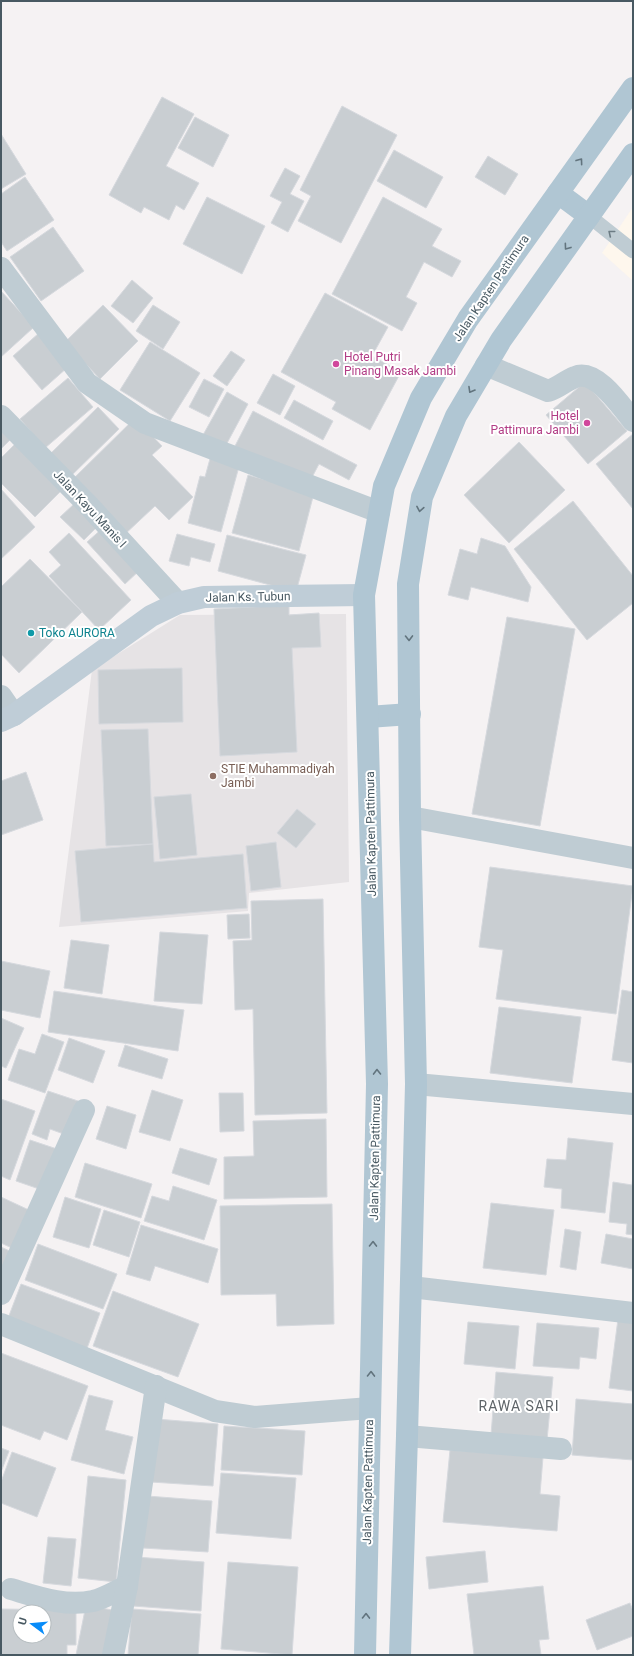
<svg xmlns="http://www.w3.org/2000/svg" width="634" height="1656" viewBox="0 0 634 1656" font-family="Roboto,sans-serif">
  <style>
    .commercial { fill: #fef7ed }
    .education { fill: #e6e3e5 }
    .building { fill: #c9ced2; stroke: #d6d9de; fill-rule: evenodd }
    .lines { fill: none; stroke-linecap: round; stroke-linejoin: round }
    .lane { stroke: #bfccd3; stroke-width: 15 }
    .street { stroke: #bfccd3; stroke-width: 22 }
    .secondary { stroke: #bfcdd7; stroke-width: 22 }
    .primary { stroke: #b0c6d3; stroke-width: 22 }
    .oneway { stroke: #62747e }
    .oneway2 { stroke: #6c7c84 }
    .hotel-dot { fill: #d1479c; stroke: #fff; stroke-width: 1.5 }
    .culture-dot { fill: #0f9aa8; stroke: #fff; stroke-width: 1.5 }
    .education-dot { fill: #8d6e63; stroke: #fff; stroke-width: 1.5 }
    .labels { text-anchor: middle; stroke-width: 4; stroke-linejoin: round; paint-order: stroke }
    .street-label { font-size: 12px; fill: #485962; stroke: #fff }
    .hotel-label { font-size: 12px; fill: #b23c85; stroke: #fff; text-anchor: start }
    .culture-label { font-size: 12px; fill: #0d838f; stroke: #fff; text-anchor: start }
    .education-label { font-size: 12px; fill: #785e54; stroke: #fff; text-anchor: start }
    .quarter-label { font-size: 14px; letter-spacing: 1px; fill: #5e6468; stroke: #fff }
  </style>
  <rect width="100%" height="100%" fill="#f5f2f3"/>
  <polygon class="commercial" points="633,207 633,281 602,253"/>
  <polygon class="education" points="346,614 349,882 249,893 248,911 59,927 92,670 180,615"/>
  <g class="building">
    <polygon points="162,97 194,114 166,166 199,183 184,210 176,205 169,220 144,207 141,213 109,195"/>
    <polygon points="342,106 397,135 341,243 298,221 311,196 300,190"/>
    <polygon points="195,117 229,135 213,167 178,148"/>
    <polygon points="1,134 26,174 1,189"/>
    <polygon points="394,150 443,177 426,208 377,181"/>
    <polygon points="488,156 518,174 505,195 475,177"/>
    <polygon points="285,168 300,176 290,194 304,201 288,232 271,223 282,202 270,196"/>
    <polygon points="25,177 54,220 7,251 1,242 1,194"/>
    <polygon points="207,197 265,226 242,274 183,244"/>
    <polygon points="383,197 442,229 432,246 461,261 452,277 424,262 406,297 417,303 402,331 332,294"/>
    <polygon points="53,227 84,271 41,301 10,257"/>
    <polygon points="132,280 153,298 133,323 111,306"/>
    <polygon points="1,291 34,327 1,357"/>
    <polygon points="325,293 388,327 372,356 401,372 370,430 332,409 336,402 281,372"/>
    <polygon points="103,305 138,341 100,379 65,342"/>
    <polygon points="153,305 180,322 163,349 136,331"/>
    <polygon points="39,333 68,367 42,390 13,356"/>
    <polygon points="150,342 200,373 170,421 120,390"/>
    <polygon points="231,351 245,360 227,386 213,376"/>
    <polygon points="273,374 295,386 280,415 257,403"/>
    <polygon points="68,378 93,407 45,448 20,419"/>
    <polygon points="204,379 224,389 209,417 189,407"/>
    <polygon points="585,382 627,431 588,464 546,415"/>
    <polygon points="227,392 248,404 225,447 203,435"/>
    <polygon points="294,400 333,421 323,440 284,418"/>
    <polygon points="98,407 119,429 70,477 49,455"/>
    <polygon points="253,411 357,465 349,480 319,464 308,485 235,446"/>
    <polygon points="135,418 162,446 152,455 193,497 169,520 155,506 123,536 70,482"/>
    <polygon points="1,424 13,437 1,449"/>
    <polygon points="633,434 633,509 596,464"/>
    <polygon points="519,442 565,490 509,543 464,495"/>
    <polygon points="16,443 62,490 35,517 1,483 1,458"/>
    <polygon points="211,455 240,463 221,532 188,523 200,476 205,477"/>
    <polygon points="248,475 314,493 299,551 232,533"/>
    <polygon points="1,489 35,527 1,559"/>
    <polygon points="573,501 633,576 633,603 587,640 514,549"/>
    <polygon points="74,504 97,527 84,540 60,517"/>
    <polygon points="104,527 141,569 125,584 87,542"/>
    <polygon points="69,533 131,600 99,630 49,576 61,565 49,552"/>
    <polygon points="177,534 215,544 210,562 191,557 189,566 169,561"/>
    <polygon points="227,535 306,555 296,592 218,571"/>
    <polygon points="481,538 505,546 531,587 528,602 471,587 468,600 448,595 460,549 477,554"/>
    <polygon points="30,559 82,612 19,673 1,654 1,587"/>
    <polygon points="289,605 289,615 319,613 321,647 292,648 297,752 220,756 214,609"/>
    <polygon points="507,617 575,629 540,826 472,814"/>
    <polygon points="182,668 183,722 99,724 98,670"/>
    <polygon points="148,729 153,844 106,846 101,730"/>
    <polygon points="26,772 43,820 1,835 1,781"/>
    <polygon points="191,794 197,855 160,859 154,797"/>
    <polygon points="297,809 316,824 296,848 277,833"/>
    <polygon points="276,842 281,887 251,891 246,846"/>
    <polygon points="153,844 154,862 243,854 247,908 81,922 75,851"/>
    <polygon points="490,867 633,886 616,1014 496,999 503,950 479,947"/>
    <polygon points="323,899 327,1113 255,1115 253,1009 235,1010 233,941 252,940 251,901"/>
    <polygon points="249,914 250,938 228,939 227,915"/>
    <polygon points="160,932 208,935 202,1004 154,1001"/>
    <polygon points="71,940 109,945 102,994 64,988"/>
    <polygon points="1,961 50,971 40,1018 1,1010"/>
    <polygon points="622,990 633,992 633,1063 612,1060"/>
    <polygon points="54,991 184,1010 178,1051 48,1032"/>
    <polygon points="499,1007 581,1017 572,1083 490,1073"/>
    <polygon points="1,1018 24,1028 6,1068 1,1066"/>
    <polygon points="42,1034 64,1042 45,1093 8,1080 19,1049 35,1054"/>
    <polygon points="69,1038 105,1051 93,1083 58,1070"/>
    <polygon points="125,1045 168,1059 162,1079 118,1066"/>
    <polygon points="152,1090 183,1100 170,1141 139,1132"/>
    <polygon points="48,1091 81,1102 69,1136 50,1129 47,1140 32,1134"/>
    <polygon points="219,1093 243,1093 244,1131 220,1132"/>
    <polygon points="1,1099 35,1111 10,1180 1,1176"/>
    <polygon points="107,1106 136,1115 126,1149 96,1139"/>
    <polygon points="326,1119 327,1197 224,1199 224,1157 254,1156 253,1121"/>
    <polygon points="568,1138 613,1143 605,1213 561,1208 562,1189 544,1187 547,1159 566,1160"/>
    <polygon points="30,1140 60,1150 45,1191 16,1181"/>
    <polygon points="180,1148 217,1159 209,1185 172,1173"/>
    <polygon points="85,1163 152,1184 141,1218 75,1197"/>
    <polygon points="633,1176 633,1235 626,1234 627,1224 609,1222 613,1182 632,1185"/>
    <polygon points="173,1186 217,1200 204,1240 144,1221 152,1196 169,1201"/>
    <polygon points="1,1197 31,1211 14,1249 1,1243"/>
    <polygon points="65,1197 101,1209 89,1248 53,1237"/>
    <polygon points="491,1203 554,1210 546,1275 483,1268"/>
    <polygon points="332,1204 334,1324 277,1326 276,1294 221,1295 220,1206"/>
    <polygon points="104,1210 140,1222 129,1257 93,1245"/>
    <polygon points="141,1225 218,1249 208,1283 155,1266 150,1281 126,1274"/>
    <polygon points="565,1229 581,1232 576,1270 560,1267"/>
    <polygon points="606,1234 633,1239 633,1269 601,1263"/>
    <polygon points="38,1244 117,1274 103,1309 25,1280"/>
    <polygon points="1,1247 16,1254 1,1282"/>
    <polygon points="21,1284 100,1313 86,1351 7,1321"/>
    <polygon points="113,1291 199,1324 178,1377 93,1346"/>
    <polygon points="618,1319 633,1321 633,1391 609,1388"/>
    <polygon points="468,1322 519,1326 515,1369 464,1364"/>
    <polygon points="537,1323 599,1328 596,1359 580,1357 579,1369 533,1366"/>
    <polygon points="1,1353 88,1386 67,1440 44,1431 40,1440 1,1425"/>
    <polygon points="496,1372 553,1377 547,1440 491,1435"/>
    <polygon points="89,1395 113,1401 105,1430 133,1437 124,1474 71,1460"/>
    <polygon points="576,1399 633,1404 633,1460 572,1455"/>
    <polygon points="156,1419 218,1424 213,1486 151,1482"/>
    <polygon points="224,1426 305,1431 302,1475 221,1470"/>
    <polygon points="1,1448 9,1451 1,1472"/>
    <polygon points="450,1450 543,1457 540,1494 560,1496 557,1531 443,1522"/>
    <polygon points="12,1452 56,1468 37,1517 1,1503 1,1482"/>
    <polygon points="221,1473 296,1478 291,1539 216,1533"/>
    <polygon points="88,1476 126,1480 116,1582 78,1578"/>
    <polygon points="147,1496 212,1501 208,1552 143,1548"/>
    <polygon points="48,1537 76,1539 71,1586 43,1583"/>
    <polygon points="485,1551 488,1582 429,1589 426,1557"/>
    <polygon points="136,1557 204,1562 201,1611 133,1606"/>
    <polygon points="228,1562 298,1567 292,1655 221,1649"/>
    <polygon points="543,1586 549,1639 539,1640 541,1655 474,1655 467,1594"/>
    <polygon points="630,1603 633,1611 633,1636 597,1650 586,1620"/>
    <polygon points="86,1605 117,1611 108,1655 76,1655"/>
    <path d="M1 1609 76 1610V1645H67V1655H1ZM20 1612H44V1636H20Z"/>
    <polygon points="132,1609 201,1614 198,1655 128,1655"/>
  </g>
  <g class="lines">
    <polyline class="lane" points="589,216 633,251"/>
    <g class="street">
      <polyline points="1,268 87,383 145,423 379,512"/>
      <path d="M486 365 548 391C558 388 565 381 575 377 596 368 621 406 633 421"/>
      <polyline points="1,416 90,507 178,603"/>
      <polyline points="1,696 14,715"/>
      <polyline points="410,817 633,858"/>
      <polyline points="416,1084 633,1104"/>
      <polyline points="411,1287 633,1313"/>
      <polyline points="1,1294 84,1110"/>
      <polyline points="1,1324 215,1411 255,1417 370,1408"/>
      <polyline points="407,1436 561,1449"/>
      <path d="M11 1589C38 1597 65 1607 93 1601 105 1598 116 1591 127 1586L156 1386"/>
      <polyline points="113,1655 127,1586"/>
    </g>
    <polyline class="secondary" points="1,721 14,715 151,616 178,603 204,597 364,595"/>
    <g class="primary">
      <polyline points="558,193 589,216"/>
      <polyline points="368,717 410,714"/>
      <polyline points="365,1655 377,1084 364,595 384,486 421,398 468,319 633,88"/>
      <polyline points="400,1655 407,1436 416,1084 410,817 408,584 422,497 456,416 501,340 633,154"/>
    </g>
  </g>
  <defs><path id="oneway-chevron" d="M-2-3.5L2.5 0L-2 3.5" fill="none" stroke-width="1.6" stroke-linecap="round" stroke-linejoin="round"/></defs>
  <g class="oneway">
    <use href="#oneway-chevron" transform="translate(580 161) rotate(-54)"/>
    <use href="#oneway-chevron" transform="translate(567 247) rotate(126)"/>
    <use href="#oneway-chevron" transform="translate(471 390) rotate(120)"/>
    <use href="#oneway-chevron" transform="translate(420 509) rotate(100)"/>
    <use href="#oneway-chevron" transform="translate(409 638) rotate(89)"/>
    <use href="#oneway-chevron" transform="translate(377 1072) rotate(-91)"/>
    <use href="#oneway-chevron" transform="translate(373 1244) rotate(-89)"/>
    <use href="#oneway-chevron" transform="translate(371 1374) rotate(-89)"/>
    <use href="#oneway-chevron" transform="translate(366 1616) rotate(-89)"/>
  </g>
  <use class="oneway2" href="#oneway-chevron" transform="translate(611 233) rotate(-141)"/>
  <g class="hotel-dot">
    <circle cx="336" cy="364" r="4"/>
    <circle cx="587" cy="423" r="4"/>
  </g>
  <circle class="culture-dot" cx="31" cy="633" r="4"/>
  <circle class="education-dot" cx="213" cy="776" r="4"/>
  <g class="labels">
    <g class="street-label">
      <text transform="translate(491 288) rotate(-56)" y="4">Jalan Kapten Pattimura</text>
      <text transform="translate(90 509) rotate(47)" y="4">Jalan Kayu Manis I</text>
      <text transform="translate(248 597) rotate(-1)" y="4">Jalan Ks. Tubun</text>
      <text transform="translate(371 834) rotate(-91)" y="4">Jalan Kapten Pattimura</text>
      <text transform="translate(375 1158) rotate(-89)" y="4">Jalan Kapten Pattimura</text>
      <text transform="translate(368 1482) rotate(-89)" y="4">Jalan Kapten Pattimura</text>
    </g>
    <g class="hotel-label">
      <text x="344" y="361">Hotel Putri<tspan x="344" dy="14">Pinang Masak Jambi</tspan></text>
      <text x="579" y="420" text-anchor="end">Hotel<tspan x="579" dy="14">Pattimura Jambi</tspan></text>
    </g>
    <g class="culture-label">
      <text x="39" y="637">Toko AURORA</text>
    </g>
    <g class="education-label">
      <text x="221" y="773">STIE Muhammadiyah<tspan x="221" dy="14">Jambi</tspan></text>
    </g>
    <g class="quarter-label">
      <text x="519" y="1411">RAWA SARI</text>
    </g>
  </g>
  <rect width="634" height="1656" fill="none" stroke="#485962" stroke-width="4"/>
  <g transform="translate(32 1624) rotate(286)"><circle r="19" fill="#ffffff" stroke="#b6bdc0"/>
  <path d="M0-3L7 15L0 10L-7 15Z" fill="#088cf9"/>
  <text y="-6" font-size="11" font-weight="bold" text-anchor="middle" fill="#485962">U</text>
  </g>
</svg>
